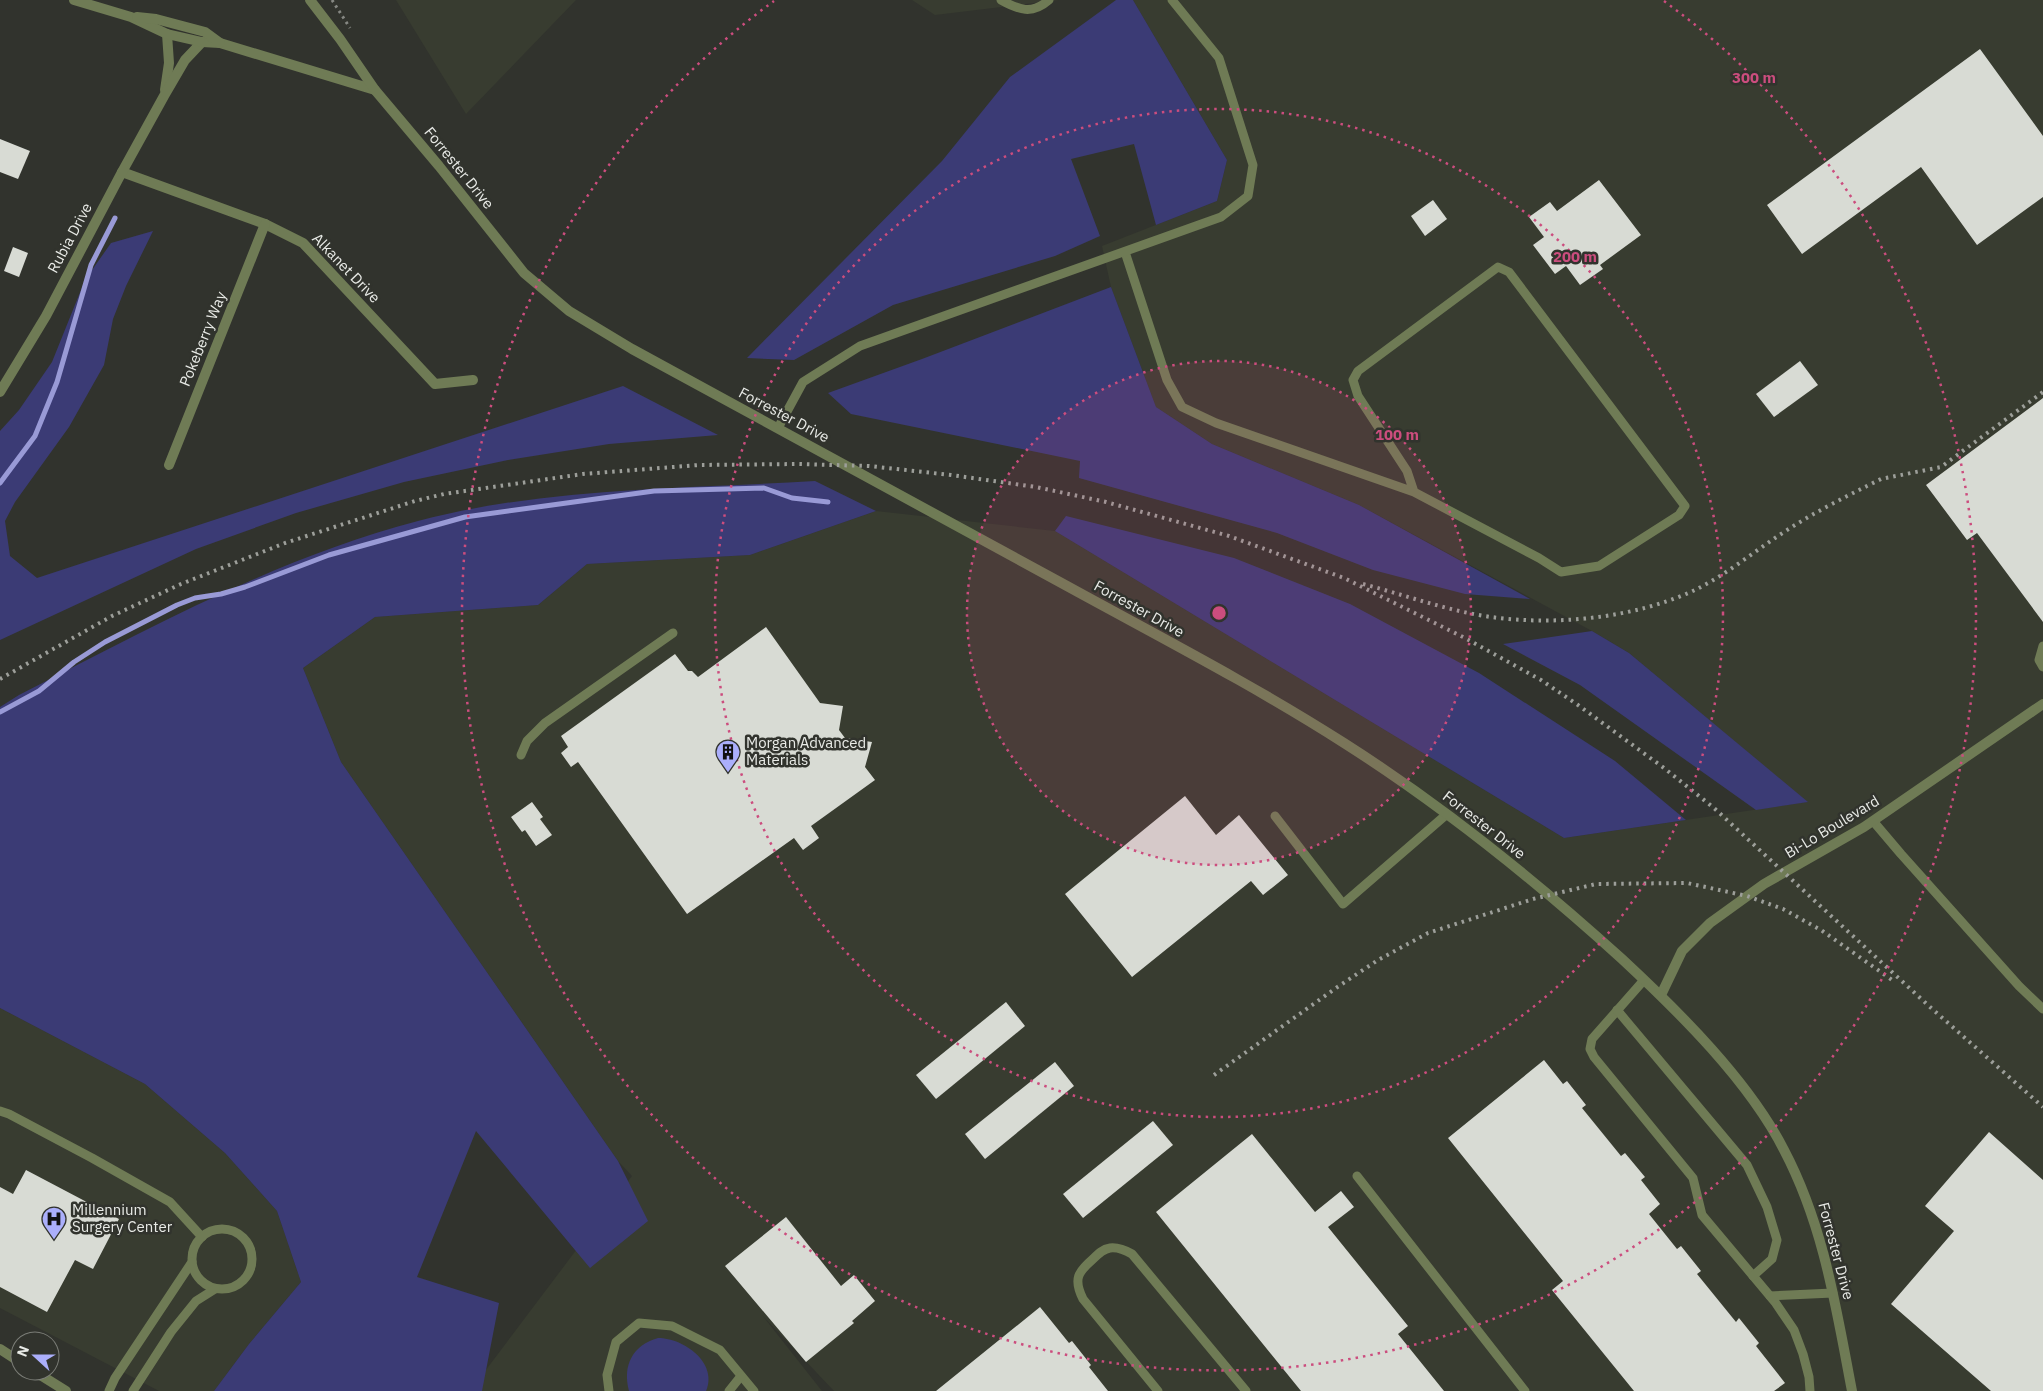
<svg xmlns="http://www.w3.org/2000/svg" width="2043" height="1391" viewBox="0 0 2043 1391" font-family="'IBM Plex Sans',sans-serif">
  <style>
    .built { fill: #383c30 }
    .green { fill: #3b3b75 }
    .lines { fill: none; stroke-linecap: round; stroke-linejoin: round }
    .stream { stroke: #999ad6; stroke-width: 5 }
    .building { fill: #d8dbd4 }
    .path { stroke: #868883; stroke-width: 3; stroke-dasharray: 2.5 4; stroke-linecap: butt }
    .service { stroke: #6f7b55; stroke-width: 9 }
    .minor { stroke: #6f7b55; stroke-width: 10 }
    .tertiary { stroke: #6f7b55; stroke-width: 10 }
    .rail { stroke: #9d9f9a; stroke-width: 4; stroke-dasharray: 2.5 5; stroke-linecap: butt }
    .ring { fill: none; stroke: #cc4d7e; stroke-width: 2.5; stroke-dasharray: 2.5 5 }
    .labels { text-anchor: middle; stroke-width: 5; stroke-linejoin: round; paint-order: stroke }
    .street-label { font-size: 15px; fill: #e9ebe7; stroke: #31332d }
    .poi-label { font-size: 15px; fill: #e9ebe7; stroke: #31332d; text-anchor: start }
    .centre { fill: #cc4d7e; stroke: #31332d; stroke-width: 2.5 }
    .ring-label { font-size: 15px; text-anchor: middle; font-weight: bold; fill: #cc4d7e; stroke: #31332d; stroke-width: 5; stroke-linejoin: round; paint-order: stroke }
  </style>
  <rect width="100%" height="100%" fill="#31332d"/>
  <g class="built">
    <polygon points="396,0 576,0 466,114"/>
    <polygon points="912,0 1059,0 935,15"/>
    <polygon points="1133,0 2043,0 2043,1391 834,1391 762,1315 822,1391 470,1391 632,1176 618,1161 341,762 303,668 375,617 538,605 587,564 750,555 876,511 1055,531 1564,838 1807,802 1629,653 1592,631 1359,505 1212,444 1156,407 1111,287 1102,246 1217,201 1227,160"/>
    <polygon points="0,1008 145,1084 225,1153 277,1211 301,1282 249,1344 214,1391 159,1391 0,1308"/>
  </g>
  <g class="green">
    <polygon points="1116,0 1133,0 1227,160 1217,201 1156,225 1134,144 1071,159 1100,236 1055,256 893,305 794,360 747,358 942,161 1010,77"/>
    <polygon points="153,231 126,286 113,319 104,365 69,427 15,502 5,521 10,556 37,578 623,386 718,435 609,444 508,460 404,482 296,513 196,549 0,640 0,431 19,410 52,362 85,280 111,243"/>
    <polygon points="1111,287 1156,407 1212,444 1359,505 1530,599 1465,594 1373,570 1277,533 1079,478 1080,461 851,414 828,393 922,359"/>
    <path d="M815 481 876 511 750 555 587 564 538 605 375 617 303 668 341 762 618 1161 648 1221 590 1268 476 1131 417 1277 499 1303 482 1391H214L249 1344 301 1282 277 1211 225 1153 145 1084 0 1008V707L19 695C148 629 277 558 418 521 547 487 682 489 815 481Z"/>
    <polygon points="1066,516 1234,558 1350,604 1479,673 1615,761 1686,820 1564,838 1055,531"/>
    <polygon points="1592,631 1629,653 1808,802 1756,810 1580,685 1503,644"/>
    <path d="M658 1338C684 1338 718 1363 706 1391H629C622 1365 633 1345 658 1338Z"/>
  </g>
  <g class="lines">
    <g class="stream">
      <polyline points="0,483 35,436 57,382 91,265 115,218"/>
      <polyline points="0,712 39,691 74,662 105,642 177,605 195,598 221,594 245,587 329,555 465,517 654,491 764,488 792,498 828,502"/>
    </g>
  </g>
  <g class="building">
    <polygon points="1980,49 2043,136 2043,197 1977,245 1921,167 1802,254 1767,205"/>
    <polygon points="0,139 30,151 18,179 0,172"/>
    <polygon points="1599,180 1641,235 1600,265 1603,269 1580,285 1566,266 1555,274 1533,245 1544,237 1529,217 1550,202 1557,211"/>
    <polygon points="1433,200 1447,219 1425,236 1411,216"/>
    <polygon points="13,247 28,253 19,277 4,271"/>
    <polygon points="1800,361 1818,385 1774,417 1756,394"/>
    <polygon points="2043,398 2043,622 1977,533 1967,540 1926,485"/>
    <polygon points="766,627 820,703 843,706 839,730 845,738 872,742 865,767 875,780 811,826 819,838 803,850 794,838 687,914 578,762 571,767 561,753 568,747 561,736 675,654 688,671 692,671 698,677"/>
    <polygon points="1185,796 1216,835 1239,815 1288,875 1263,895 1251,881 1132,977 1065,894"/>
    <polygon points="532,802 543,817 540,819 552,835 536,846 525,830 522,832 511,817"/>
    <polygon points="1006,1002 1025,1026 936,1099 916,1075"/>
    <polygon points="1544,1060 1563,1084 1567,1081 1586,1105 1582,1108 1621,1156 1625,1153 1645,1177 1641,1180 1660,1204 1649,1214 1677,1249 1681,1246 1701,1271 1697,1274 1736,1322 1739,1318 1759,1343 1756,1346 1785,1383 1774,1391 1634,1391 1552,1290 1563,1281 1448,1138"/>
    <polygon points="1055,1062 1074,1086 985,1159 965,1134"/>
    <polygon points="1153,1121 1173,1145 1083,1218 1063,1194"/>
    <polygon points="1989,1132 2043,1180 2043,1391 1991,1391 1891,1304 1954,1231 1925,1206"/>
    <polygon points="1252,1134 1315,1212 1341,1191 1354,1207 1328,1227 1408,1326 1398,1334 1444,1391 1301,1391 1156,1212"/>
    <polygon points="26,1170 119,1219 93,1269 75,1260 47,1312 0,1287 0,1187 13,1194"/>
    <polygon points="786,1217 841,1286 854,1275 875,1301 852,1321 854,1323 806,1362 725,1266"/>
    <polygon points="1040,1307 1069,1343 1072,1341 1091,1365 1089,1367 1108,1391 936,1391"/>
  </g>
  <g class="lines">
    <polyline class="path" points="332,0 350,28"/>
    <g class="service">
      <path d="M1001 0C1019 10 1032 15 1049 0"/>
      <polyline points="1125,252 1167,380 1182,407 1216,423 1414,492 1539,558 1561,572 1599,566 1679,515 1685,506 1509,272 1498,267 1358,371 1353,380 1358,396 1407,471 1414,492"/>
      <polyline points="778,428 803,382 860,346 1221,217 1248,196 1253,165 1219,58 1172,0"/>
      <polyline points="2043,646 2039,660 2043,667"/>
      <polyline points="521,755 527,741 545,723 673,633"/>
      <polyline points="1275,816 1343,904 1447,814"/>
      <polyline points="1873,821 1901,854 2019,986 2043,1009"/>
      <polyline points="1644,980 1592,1039 1590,1049 1594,1057 1693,1178 1702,1215 1775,1302 1794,1330 1803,1354 1809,1377 1810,1391"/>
      <polyline points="1617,1010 1747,1165 1767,1207 1777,1240 1772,1259 1753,1276"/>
      <polyline points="0,1111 9,1114 92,1158 170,1202 202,1237"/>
      <polyline points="1357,1176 1525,1391"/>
      <circle cx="222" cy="1259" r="30"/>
      <polyline points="1770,1296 1833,1293"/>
      <polyline points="109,1391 115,1378 192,1262"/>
      <polyline points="133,1391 171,1332 196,1301 215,1289"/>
      <polyline points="609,1391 607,1375 616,1342 639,1323 672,1326 720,1350 754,1391"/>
      <polyline points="729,1391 741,1376"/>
      <path d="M1158 1391 1083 1299C1073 1279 1078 1272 1093 1259 1098 1254 1103 1249 1110 1248 1118 1247 1125 1250 1132 1254L1246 1391"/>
    </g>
    <g class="minor">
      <polyline points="165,90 169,63 167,34"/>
      <polyline points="122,172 265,224 303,243 435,384 473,380"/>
      <polyline points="0,392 46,316 122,172 164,96 185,60 202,42"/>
      <polyline points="169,465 265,224"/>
      <polyline points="1661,995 1682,951 1710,923 1764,884 1864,827 2043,704"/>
      <polyline points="0,1349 20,1362"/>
      <polyline points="34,1371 66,1391"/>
    </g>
    <g class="tertiary">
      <polyline points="74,0 131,17 167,34 202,42 220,43 375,90"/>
      <path d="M310 0 340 39 375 90 439 166 524 273 569 311 632 349C777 428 922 507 1067 586 1160 637 1255 686 1344 743 1443 806 1535 880 1622 959 1679 1012 1749 1081 1784 1150 1824 1226 1836 1308 1852 1391"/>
      <polyline points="137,17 156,19 205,32 220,43"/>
    </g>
    <g class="rail">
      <path d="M1363 584C1405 595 1448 611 1491 617 1557 626 1635 618 1695 590 1724 576 1751 554 1778 536 1806 517 1837 501 1867 486L1881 479 1941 467 2043 392"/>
      <polyline points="0,679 112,616 181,584 285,543 415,501 444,494 583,474 699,465 798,464 869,466 951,475 1036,487 1106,502 1229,536 1344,578 1465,638 1541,680 1578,705 1664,768 1714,808 1930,1007 2043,1107"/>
      <polyline points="1214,1075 1336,988 1378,960 1428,933 1533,899 1596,884 1687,883 1747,896 1783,909 1821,930 1895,982"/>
    </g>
  </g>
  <circle cx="1219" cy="613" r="252" fill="#cc4d7e" fill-opacity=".12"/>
  <g class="ring">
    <circle cx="1219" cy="613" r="252"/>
    <circle cx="1219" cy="613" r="504"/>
    <path d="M1664 1A757 757 0 1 1 774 1"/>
  </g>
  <defs>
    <symbol id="building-pin" viewBox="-11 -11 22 30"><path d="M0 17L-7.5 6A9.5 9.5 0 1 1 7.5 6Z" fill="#abaffb" stroke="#31332d"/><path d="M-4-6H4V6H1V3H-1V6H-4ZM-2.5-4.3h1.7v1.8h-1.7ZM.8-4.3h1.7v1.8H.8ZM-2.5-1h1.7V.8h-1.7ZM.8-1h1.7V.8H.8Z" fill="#111"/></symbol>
    <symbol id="hospital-pin" viewBox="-11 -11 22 30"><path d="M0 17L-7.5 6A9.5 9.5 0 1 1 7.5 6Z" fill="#abaffb" stroke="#31332d"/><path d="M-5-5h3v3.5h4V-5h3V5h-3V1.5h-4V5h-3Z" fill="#111"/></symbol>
  </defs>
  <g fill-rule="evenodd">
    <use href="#building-pin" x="714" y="738" width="28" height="38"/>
    <use href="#hospital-pin" x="40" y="1205" width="28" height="38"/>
  </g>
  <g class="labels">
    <g class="street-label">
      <text transform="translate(459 168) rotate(51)" y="5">Forrester Drive</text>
      <text transform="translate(70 238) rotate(-62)" y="5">Rubia Drive</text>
      <text transform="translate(346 268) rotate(46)" y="5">Alkanet Drive</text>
      <text transform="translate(203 339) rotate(-68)" y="5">Pokeberry Way</text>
      <text transform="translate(784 415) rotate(28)" y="5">Forrester Drive</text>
      <text transform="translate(1139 609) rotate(29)" y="5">Forrester Drive</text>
      <text transform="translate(1484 825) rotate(38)" y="5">Forrester Drive</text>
      <text transform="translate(1832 827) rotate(-31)" y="5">Bi-Lo Boulevard</text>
      <text transform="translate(1836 1251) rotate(75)" y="5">Forrester Drive</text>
    </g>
    <g class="poi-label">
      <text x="746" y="748">Morgan Advanced<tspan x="746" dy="17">Materials</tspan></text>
      <text x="72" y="1215">Millennium<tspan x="72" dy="17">Surgery Center</tspan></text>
    </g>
  </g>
  <circle cx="1219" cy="613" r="8" class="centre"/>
  <g class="ring-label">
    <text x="1754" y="83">300 m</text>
    <text x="1575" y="262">200 m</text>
    <text x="1397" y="440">100 m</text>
  </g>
  <g transform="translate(35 1356) rotate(291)"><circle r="24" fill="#31332d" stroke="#7b7d77"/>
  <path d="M0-4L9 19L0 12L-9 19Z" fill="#abaffb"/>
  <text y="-8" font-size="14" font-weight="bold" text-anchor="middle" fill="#e9ebe7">N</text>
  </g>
</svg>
